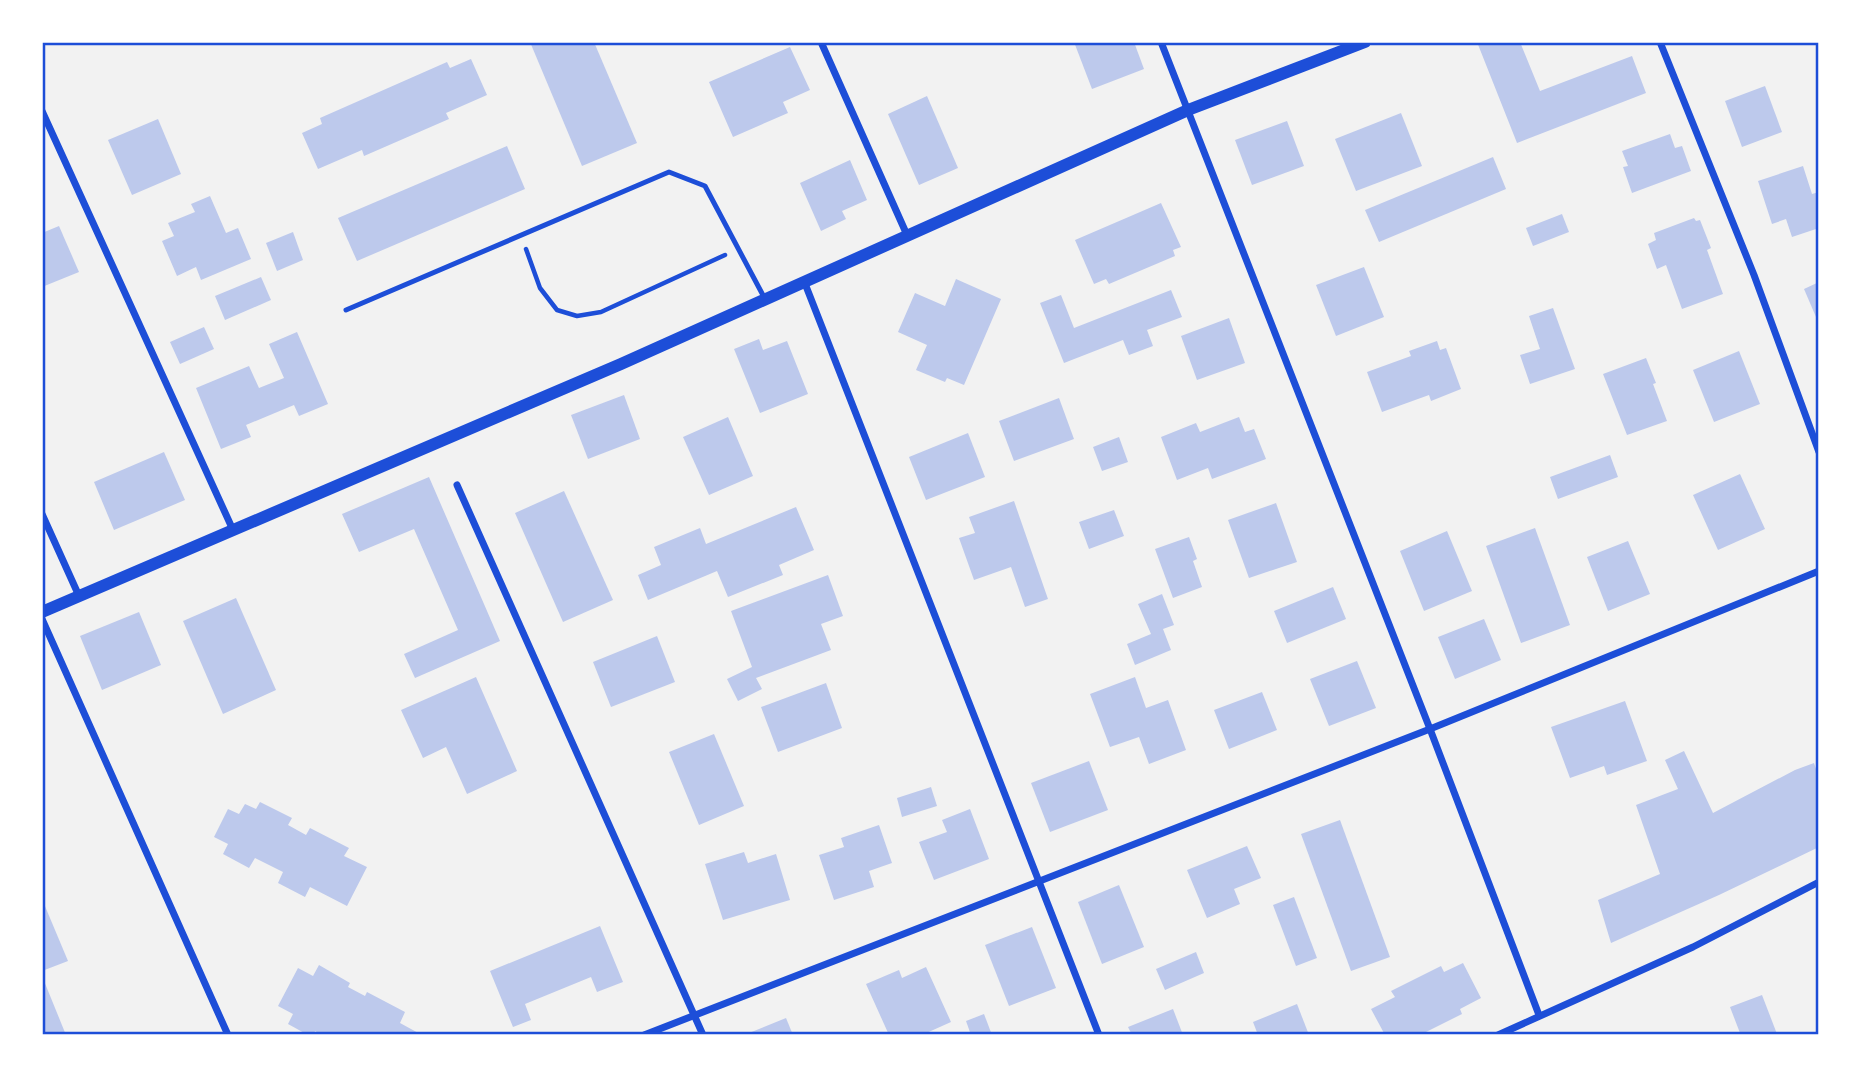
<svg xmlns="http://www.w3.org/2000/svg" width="1861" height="1077" viewBox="0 0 1861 1077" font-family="Commissioner,sans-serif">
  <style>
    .building { fill: #bdc9ec }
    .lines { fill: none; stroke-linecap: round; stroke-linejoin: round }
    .path { stroke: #1d4ed8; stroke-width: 4.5 }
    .service { stroke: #1d4ed8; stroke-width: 5 }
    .minor { stroke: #1d4ed8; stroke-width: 7 }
    .tertiary { stroke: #1d4ed8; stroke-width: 12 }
    .neatline { fill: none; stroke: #1d4ed8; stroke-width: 2.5 }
  </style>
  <rect width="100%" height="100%" fill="#f2f2f2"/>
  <g class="building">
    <polygon points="530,42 594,42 637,143 582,166"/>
    <polygon points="1074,42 1134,42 1144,69 1092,89"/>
    <polygon points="1477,42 1520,42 1540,91 1632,56 1646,93 1517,143"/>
    <polygon points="790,47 810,90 783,102 788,113 733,137 709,82"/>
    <polygon points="471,59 487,95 446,113 449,119 364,156 362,150 318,169 302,133 322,124 320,118 447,62 450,68"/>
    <polygon points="1765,86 1782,132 1742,147 1725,101"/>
    <polygon points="927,96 958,168 919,185 888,114"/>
    <polygon points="1401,113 1422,166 1356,191 1335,139"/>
    <polygon points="158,119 181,174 132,195 108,140"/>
    <polygon points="1287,121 1304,166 1252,185 1235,140"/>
    <polygon points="1670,134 1675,148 1682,146 1691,171 1632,193 1623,167 1628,166 1622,151"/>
    <polygon points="507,146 525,189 357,261 338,218"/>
    <polygon points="1493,157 1506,189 1379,242 1365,210"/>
    <polygon points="850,160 867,200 842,211 846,219 821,231 800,183"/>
    <polygon points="1803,166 1812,194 1819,192 1819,228 1792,237 1786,219 1772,224 1758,181"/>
    <polygon points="210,196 226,233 238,228 251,259 201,280 196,267 177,276 162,241 174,236 168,223 195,212 191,204"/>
    <polygon points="1161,203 1181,247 1173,250 1175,256 1109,284 1106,279 1094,284 1075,240"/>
    <polygon points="1562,214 1569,232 1533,246 1526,228"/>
    <polygon points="1694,218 1696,221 1700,220 1711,248 1707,250 1723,294 1682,309 1666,265 1657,269 1648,244 1656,240 1654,233"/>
    <polygon points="59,226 79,272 42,287 42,233"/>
    <polygon points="293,232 303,260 277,271 266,243"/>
    <polygon points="1364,267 1384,317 1336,336 1316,285"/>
    <polygon points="261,277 271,300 225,320 215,296"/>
    <polygon points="956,279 1001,299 964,385 947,378 945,382 916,370 927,345 898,332 915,293 945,306"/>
    <polygon points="1819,282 1819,324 1804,289"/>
    <polygon points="1171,290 1182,317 1147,330 1153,346 1129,355 1123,340 1064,363 1040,303 1061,295 1074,328"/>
    <polygon points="1553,308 1575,369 1530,384 1520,355 1540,349 1529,316"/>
    <polygon points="1229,318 1245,363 1197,380 1181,336"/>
    <polygon points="204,327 214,349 180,364 170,342"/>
    <polygon points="297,332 328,404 299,416 294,405 246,425 251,437 221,449 196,388 249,366 259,388 284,378 269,344"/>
    <polygon points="759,339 763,350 787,341 808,394 760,413 734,349"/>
    <polygon points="1437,341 1440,350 1446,348 1461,389 1431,401 1429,395 1382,412 1367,372 1411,356 1409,351"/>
    <polygon points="1739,351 1760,404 1714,422 1693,370"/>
    <polygon points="1646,358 1656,383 1653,384 1667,421 1627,435 1603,374"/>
    <polygon points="624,395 640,439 588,459 571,415"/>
    <polygon points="1059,398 1074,439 1014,461 999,421"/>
    <polygon points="728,417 753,476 709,495 683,437"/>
    <polygon points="1239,417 1245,432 1254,429 1266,459 1212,479 1208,468 1177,480 1161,437 1196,423 1200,432"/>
    <polygon points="968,433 985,477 926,500 909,457"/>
    <polygon points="1119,437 1128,462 1102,471 1093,447"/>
    <polygon points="164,452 185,500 114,530 94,482"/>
    <polygon points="1610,455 1618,477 1558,499 1550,477"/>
    <polygon points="1740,474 1765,529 1718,550 1693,495"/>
    <polygon points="429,477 500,641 415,678 404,654 458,630 414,529 359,552 342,514"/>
    <polygon points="564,491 613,600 563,622 515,513"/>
    <polygon points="1014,501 1048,599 1025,607 1011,567 974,580 959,538 975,533 969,517"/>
    <polygon points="1276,503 1297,562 1249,578 1228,520"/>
    <polygon points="796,507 814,550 779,565 783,575 728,597 717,571 648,600 638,575 661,565 654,547 700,528 706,544"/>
    <polygon points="1114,510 1124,536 1089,549 1079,522"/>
    <polygon points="1535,528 1570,625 1521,643 1486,546"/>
    <polygon points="1447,531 1472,591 1424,611 1400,551"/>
    <polygon points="1189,537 1197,559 1193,561 1202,587 1173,598 1155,549"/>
    <polygon points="1628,541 1650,594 1608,611 1587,557"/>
    <polygon points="828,575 843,616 821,624 831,650 756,678 762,689 738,701 727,679 752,667 731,611"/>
    <polygon points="1333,587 1346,619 1287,643 1274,611"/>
    <polygon points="1162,594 1174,625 1163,629 1171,650 1135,665 1127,644 1151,634 1138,604"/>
    <polygon points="236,598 276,690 223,714 183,621"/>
    <polygon points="139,612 161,665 102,690 80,636"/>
    <polygon points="1484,619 1501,660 1455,679 1438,637"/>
    <polygon points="657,636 675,682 611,707 593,662"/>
    <polygon points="1357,661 1376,708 1329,726 1310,679"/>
    <polygon points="476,677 517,771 467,794 446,747 423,758 401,710"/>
    <polygon points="1135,677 1146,708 1168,700 1186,750 1149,764 1139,737 1110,747 1090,694"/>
    <polygon points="826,683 842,728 778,752 761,707"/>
    <polygon points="1262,692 1277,730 1229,749 1214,710"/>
    <polygon points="1625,701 1647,761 1607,775 1604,766 1570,778 1551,727"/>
    <polygon points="714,734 744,806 699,825 669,752"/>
    <polygon points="1684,751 1713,813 1795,770 1814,763 1819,778 1819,847 1719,895 1611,943 1598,900 1660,874 1636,805 1678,789 1665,760"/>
    <polygon points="1089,761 1108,810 1050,832 1031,783"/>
    <polygon points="931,787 937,806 902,817 897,798"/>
    <polygon points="260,802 292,818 288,825 306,835 310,828 349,848 344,856 367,867 347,906 310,887 305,897 278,883 283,872 255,858 249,868 223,854 228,844 214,837 228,809 239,814 245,804 256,809"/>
    <polygon points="970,809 989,859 934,880 919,842 947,832 942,820"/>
    <polygon points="1340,820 1390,957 1351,971 1301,834"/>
    <polygon points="879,825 892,863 869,871 874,887 834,900 819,855 844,847 841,838"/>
    <polygon points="1247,846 1261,878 1234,889 1240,904 1207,918 1187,870"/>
    <polygon points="744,852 748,863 776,854 790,900 723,920 705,864"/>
    <polygon points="1119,885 1144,947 1102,964 1078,902"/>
    <polygon points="1294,897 1317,958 1296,966 1273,905"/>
    <polygon points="42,899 68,961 42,971"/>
    <polygon points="600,926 623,982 597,992 591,977 525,1004 531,1020 513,1027 490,971"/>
    <polygon points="1032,927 1056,988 1009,1006 985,945"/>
    <polygon points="1196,952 1204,973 1165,990 1156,969"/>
    <polygon points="1463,963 1481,998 1460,1009 1462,1014 1420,1035 1385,1035 1371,1009 1395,997 1391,991 1441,966 1444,972"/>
    <polygon points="319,965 350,983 348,987 365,996 367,992 405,1012 400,1023 422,1035 322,1035 315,1031 314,1035 308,1035 288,1024 293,1014 278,1006 298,968 313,976"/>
    <polygon points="926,967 951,1022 922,1035 889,1035 866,984 899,970 902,978"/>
    <polygon points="42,976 66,1035 42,1035"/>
    <polygon points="1762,995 1777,1034 1734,1035 1740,1033 1730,1007"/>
    <polygon points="1297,1004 1309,1035 1258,1035 1253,1022"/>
    <polygon points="1173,1009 1183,1035 1132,1035 1128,1027"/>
    <polygon points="984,1014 992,1035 971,1035 966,1021"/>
    <polygon points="786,1018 793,1035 744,1035"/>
  </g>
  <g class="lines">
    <polyline class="path" points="526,249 540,288 557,310 577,316 601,312 725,255"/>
    <polyline class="service" points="346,310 669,172 705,186 765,299"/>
    <g class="minor">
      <polyline points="821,42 907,235"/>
      <polyline points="1161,42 1430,729 1539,1015"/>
      <polyline points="1660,42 1754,275 1819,452"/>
      <polyline points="42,111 233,530"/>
      <polyline points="804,281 1099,1035"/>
      <polyline points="457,485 703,1035"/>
      <polyline points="42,514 79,596"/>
      <polyline points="42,619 228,1035"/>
      <polyline points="644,1035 1430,729 1819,571"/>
      <polyline points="1498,1035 1693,947 1819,882"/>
    </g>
    <polyline class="tertiary" points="42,612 621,364 1188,110 1365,42"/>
  </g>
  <rect width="1861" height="1077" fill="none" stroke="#ffffff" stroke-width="88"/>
  <rect x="44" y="44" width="1773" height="989" class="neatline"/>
</svg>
